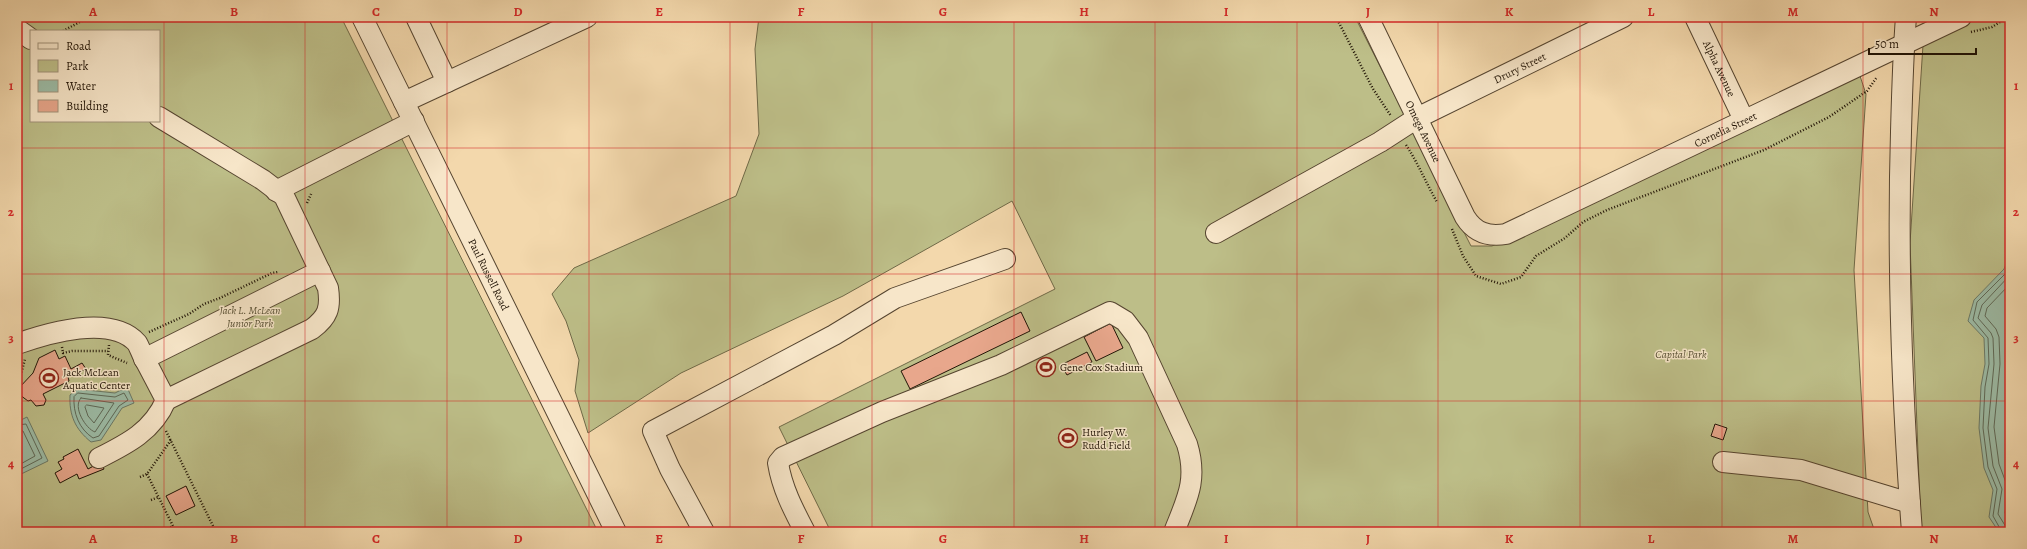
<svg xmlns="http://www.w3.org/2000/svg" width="2027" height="549" viewBox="0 0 2027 549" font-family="Alegreya,serif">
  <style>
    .green { fill: #bdbe88; stroke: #6f6947; fill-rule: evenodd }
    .water { fill: #9cbba5; stroke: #6b7865 }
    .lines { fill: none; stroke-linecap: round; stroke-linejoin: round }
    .shore { stroke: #5e6856; stroke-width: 1 }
    .building { fill: #e8a78c; stroke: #211406 }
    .minor-casing { stroke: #564530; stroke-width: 22 }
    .path { stroke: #211406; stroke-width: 2.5; stroke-dasharray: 1 2; stroke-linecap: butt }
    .minor { stroke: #f7e6c9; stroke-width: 20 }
    .grid { fill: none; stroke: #d62828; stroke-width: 1; stroke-opacity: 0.55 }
    .labels { text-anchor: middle; stroke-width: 3; stroke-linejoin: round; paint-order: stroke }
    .street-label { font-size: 11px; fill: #211406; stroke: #f7e6c9 }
    .park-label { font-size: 11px; font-style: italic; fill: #585034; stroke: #f7e6c9 }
    .poi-label { font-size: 11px; fill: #211406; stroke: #f7e6c9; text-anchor: start }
    .neatline { fill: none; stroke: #d62828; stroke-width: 1.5 }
    .grid-label { font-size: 13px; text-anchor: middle; font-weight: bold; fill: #d62828 }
  </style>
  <rect width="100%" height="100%" fill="#f3d8ac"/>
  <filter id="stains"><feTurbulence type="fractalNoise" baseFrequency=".005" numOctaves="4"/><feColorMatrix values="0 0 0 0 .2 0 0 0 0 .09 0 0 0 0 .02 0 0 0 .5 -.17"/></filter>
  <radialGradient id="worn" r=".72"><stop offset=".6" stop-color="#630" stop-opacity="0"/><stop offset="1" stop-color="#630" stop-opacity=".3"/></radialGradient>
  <g class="green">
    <path d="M17 17H341L598 532H17ZM31 31H159V121H31Z"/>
    <polygon points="759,17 1355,17 1471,246 1492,246 1859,73 1866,94 1854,270 1868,512 1875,532 831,532 779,427 1055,289 1012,201 843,296 681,373 588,433 575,391 579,360 566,321 552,294 574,268 736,196 759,134 755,49"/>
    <polygon points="1978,17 2010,17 2010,532 1921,532 1910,243 1923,45"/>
  </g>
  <g class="water">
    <polygon points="2010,253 2010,532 1999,532 1989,517 1993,490 1984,468 1979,428 1981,386 1985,364 1984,338 1968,321 1974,300 2004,269"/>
    <path d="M127 387 134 403 122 408 101 440 91 442C75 429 69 415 70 395L77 389 115 393Z"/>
    <polygon points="27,417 48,461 17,476 17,422"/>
  </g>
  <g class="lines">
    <g class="shore">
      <polyline points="2010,284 1987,308 1985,316 1996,329 1999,337 2000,364 1994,427 1999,464 2008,488 2005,513 2010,521"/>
      <path d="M78 393 115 397 124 393 128 400 119 406 99 436 93 438C79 429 73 413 74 397Z"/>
      <path d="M81 398 114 403 95 432C86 429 72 407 81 398Z"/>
      <polygon points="87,405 104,408 94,423 88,416 85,407"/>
      <polyline points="17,425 26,424 42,458 17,471"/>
      <polyline points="17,430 23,431 35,456 17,466"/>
      <polyline points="2002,532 1993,516 1997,489 1988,467 1983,428 1985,387 1989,364 1988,338 1973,320 1977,302 2007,272 2010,264"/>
      <polyline points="2007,532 2006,527 1998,514 2002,489 1993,466 1988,428 1994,364 1993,338 1991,333 1978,318 1982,305 2010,275"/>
    </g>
  </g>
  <g class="building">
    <polygon points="1021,312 1030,331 910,389 901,371"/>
    <polygon points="1111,323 1123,348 1096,361 1084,337"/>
    <polygon points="55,350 59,359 65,356 71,369 82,363 86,369 68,377 69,381 43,394 46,400 44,405 36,406 31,400 28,401 20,395 18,389 33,373 39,358"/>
    <polygon points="1087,352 1092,362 1067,375 1061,365"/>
    <polygon points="1715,424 1727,428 1723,440 1711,436"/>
    <polygon points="78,449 88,469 101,462 104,469 79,479 77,474 60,483 55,473 62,469 58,462 64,459 63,457"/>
    <polygon points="186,486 195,506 176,515 166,496"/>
  </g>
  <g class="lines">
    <defs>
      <g id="minor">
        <path id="s1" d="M362 17 616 532"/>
        <polyline points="416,17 447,82"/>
        <path id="s2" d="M1368 17 1465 217C1475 233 1488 237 1506 234L1961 17"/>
        <path id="s3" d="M1695 17 1744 120"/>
        <path d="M1906 17C1903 55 1902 94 1901 132 1897 266 1902 399 1912 532"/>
        <polyline points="17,29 31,39"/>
        <polyline points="404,102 587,17"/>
        <path d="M159 117 263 180 284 196 328 288C331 308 328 317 312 329L166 400"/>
        <polyline points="276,191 414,121"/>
        <path id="s4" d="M1216 233 1380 142 1417 118 1623 17"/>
        <path d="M17 344C48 333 111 314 137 343 140 348 142 355 145 360 152 373 159 387 166 400 153 431 127 444 99 458"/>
        <polyline points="144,359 320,271"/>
        <polyline points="1723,462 1801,470 1910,503"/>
        <polyline points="704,532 670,469 653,431 834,335 895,298 1005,259"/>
        <path d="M805 532C793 509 782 488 778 463L783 457 882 412 1001 365 1110 312 1125 321 1138 338 1187 444C1198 480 1187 499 1174 532"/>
      </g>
    </defs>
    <use href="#minor" class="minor-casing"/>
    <g class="path">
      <polyline points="1336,17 1373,89 1391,116"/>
      <polyline points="63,31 89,17"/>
      <polyline points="1971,32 1992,27 2008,17"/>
      <path d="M1406 145C1418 163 1426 183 1437 202"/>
      <polyline points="307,203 312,192"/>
      <polyline points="1452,229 1463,256 1476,276 1501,284 1521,277 1536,256 1565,238 1583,222 1607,210 1764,150 1829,117 1867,91 1877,77"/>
      <polyline points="149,332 189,314 204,304 220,298 272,273 278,272"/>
      <polyline points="109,345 108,355 127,363"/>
      <polyline points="62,347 63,353 72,351 108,351"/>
      <polyline points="17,380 21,374 25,359"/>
      <polyline points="166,431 216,532"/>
      <polyline points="147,474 176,532"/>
      <polyline points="140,477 147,474 171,440"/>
      <polyline points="151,500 159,497"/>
      <polyline points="165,530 173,526"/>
    </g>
    <use href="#minor" class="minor"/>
  </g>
  <path class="grid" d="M164 17V532M305 17V532M447 17V532M589 17V532M730 17V532M872 17V532M1014 17V532M1155 17V532M1297 17V532M1438 17V532M1580 17V532M1722 17V532M1863 17V532M17 148H2010M17 274H2010M17 401H2010"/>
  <defs>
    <symbol id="stadium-ring" viewBox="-11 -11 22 22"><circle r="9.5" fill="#f7e6c9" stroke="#8f2418" stroke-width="1.5"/><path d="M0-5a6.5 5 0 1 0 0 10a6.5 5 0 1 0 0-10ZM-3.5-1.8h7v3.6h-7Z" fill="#8f2418"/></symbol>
  </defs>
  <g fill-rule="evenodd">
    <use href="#stadium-ring" x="1035" y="356" width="22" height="22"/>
    <use href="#stadium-ring" x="38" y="367" width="22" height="22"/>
    <use href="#stadium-ring" x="1057" y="427" width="22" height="22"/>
  </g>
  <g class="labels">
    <g class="street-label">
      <text dy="4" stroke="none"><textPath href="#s4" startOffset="346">Drury Street</textPath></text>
      <text dy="4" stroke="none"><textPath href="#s3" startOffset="57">Alpha Avenue</textPath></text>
      <text dy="4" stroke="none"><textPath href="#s2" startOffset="513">Cornelia Street</textPath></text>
      <text dy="4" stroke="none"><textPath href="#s2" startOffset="127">Omega Avenue</textPath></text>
      <text dy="4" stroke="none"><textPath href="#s1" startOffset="287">Paul Russell Road</textPath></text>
    </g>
    <g class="park-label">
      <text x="250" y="314">Jack L. McLean<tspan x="250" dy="13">Junior Park</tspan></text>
      <text x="1681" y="358">Capital Park</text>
    </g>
    <g class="poi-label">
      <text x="1060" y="371">Gene Cox Stadium</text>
      <text x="63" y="376">Jack McLean<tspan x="63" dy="13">Aquatic Center</tspan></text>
      <text x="1082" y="436">Hurley W.<tspan x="1082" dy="13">Rudd Field</tspan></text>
    </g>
  </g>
  <rect width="2027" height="549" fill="none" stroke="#f3d8ac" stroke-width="44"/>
  <rect x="30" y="30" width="130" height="92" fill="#f7e6c9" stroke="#a1927b"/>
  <rect x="38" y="43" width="20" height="6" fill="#f7e6c9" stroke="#a1927b"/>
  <text x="66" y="50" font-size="12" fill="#211406">Road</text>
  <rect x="38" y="60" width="20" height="12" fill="#bdbe88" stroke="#a1927b"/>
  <text x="66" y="70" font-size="12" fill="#211406">Park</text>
  <rect x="38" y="80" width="20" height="12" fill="#9cbba5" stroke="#a1927b"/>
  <text x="66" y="90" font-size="12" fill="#211406">Water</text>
  <rect x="38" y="100" width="20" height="12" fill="#e8a78c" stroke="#a1927b"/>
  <text x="66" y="110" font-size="12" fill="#211406">Building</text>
  <path d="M1869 48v6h107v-6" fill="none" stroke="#211406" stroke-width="2"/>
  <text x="1875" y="48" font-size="12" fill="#211406" stroke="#f7e6c9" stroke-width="3" paint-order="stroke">50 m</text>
  <rect x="22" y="22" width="1983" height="505" class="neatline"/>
  <g class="grid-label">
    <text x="93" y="16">A</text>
    <text x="234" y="16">B</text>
    <text x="376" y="16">C</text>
    <text x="518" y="16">D</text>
    <text x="659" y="16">E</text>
    <text x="801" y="16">F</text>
    <text x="943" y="16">G</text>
    <text x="1084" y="16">H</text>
    <text x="1226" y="16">I</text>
    <text x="1368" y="16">J</text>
    <text x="1509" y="16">K</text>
    <text x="1651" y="16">L</text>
    <text x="1793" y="16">M</text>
    <text x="1934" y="16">N</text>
    <text x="11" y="90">1</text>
    <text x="2016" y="90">1</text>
    <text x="11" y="216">2</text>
    <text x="2016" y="216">2</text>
    <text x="11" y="342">3</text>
    <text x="2016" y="342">3</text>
    <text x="11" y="468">4</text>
    <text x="2016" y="468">4</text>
    <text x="93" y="543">A</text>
    <text x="234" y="543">B</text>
    <text x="376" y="543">C</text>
    <text x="518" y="543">D</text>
    <text x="659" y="543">E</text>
    <text x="801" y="543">F</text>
    <text x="943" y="543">G</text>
    <text x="1084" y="543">H</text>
    <text x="1226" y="543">I</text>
    <text x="1368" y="543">J</text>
    <text x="1509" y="543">K</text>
    <text x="1651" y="543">L</text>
    <text x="1793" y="543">M</text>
    <text x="1934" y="543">N</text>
  </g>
  <rect width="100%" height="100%" filter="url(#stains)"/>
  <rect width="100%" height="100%" fill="url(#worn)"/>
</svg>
